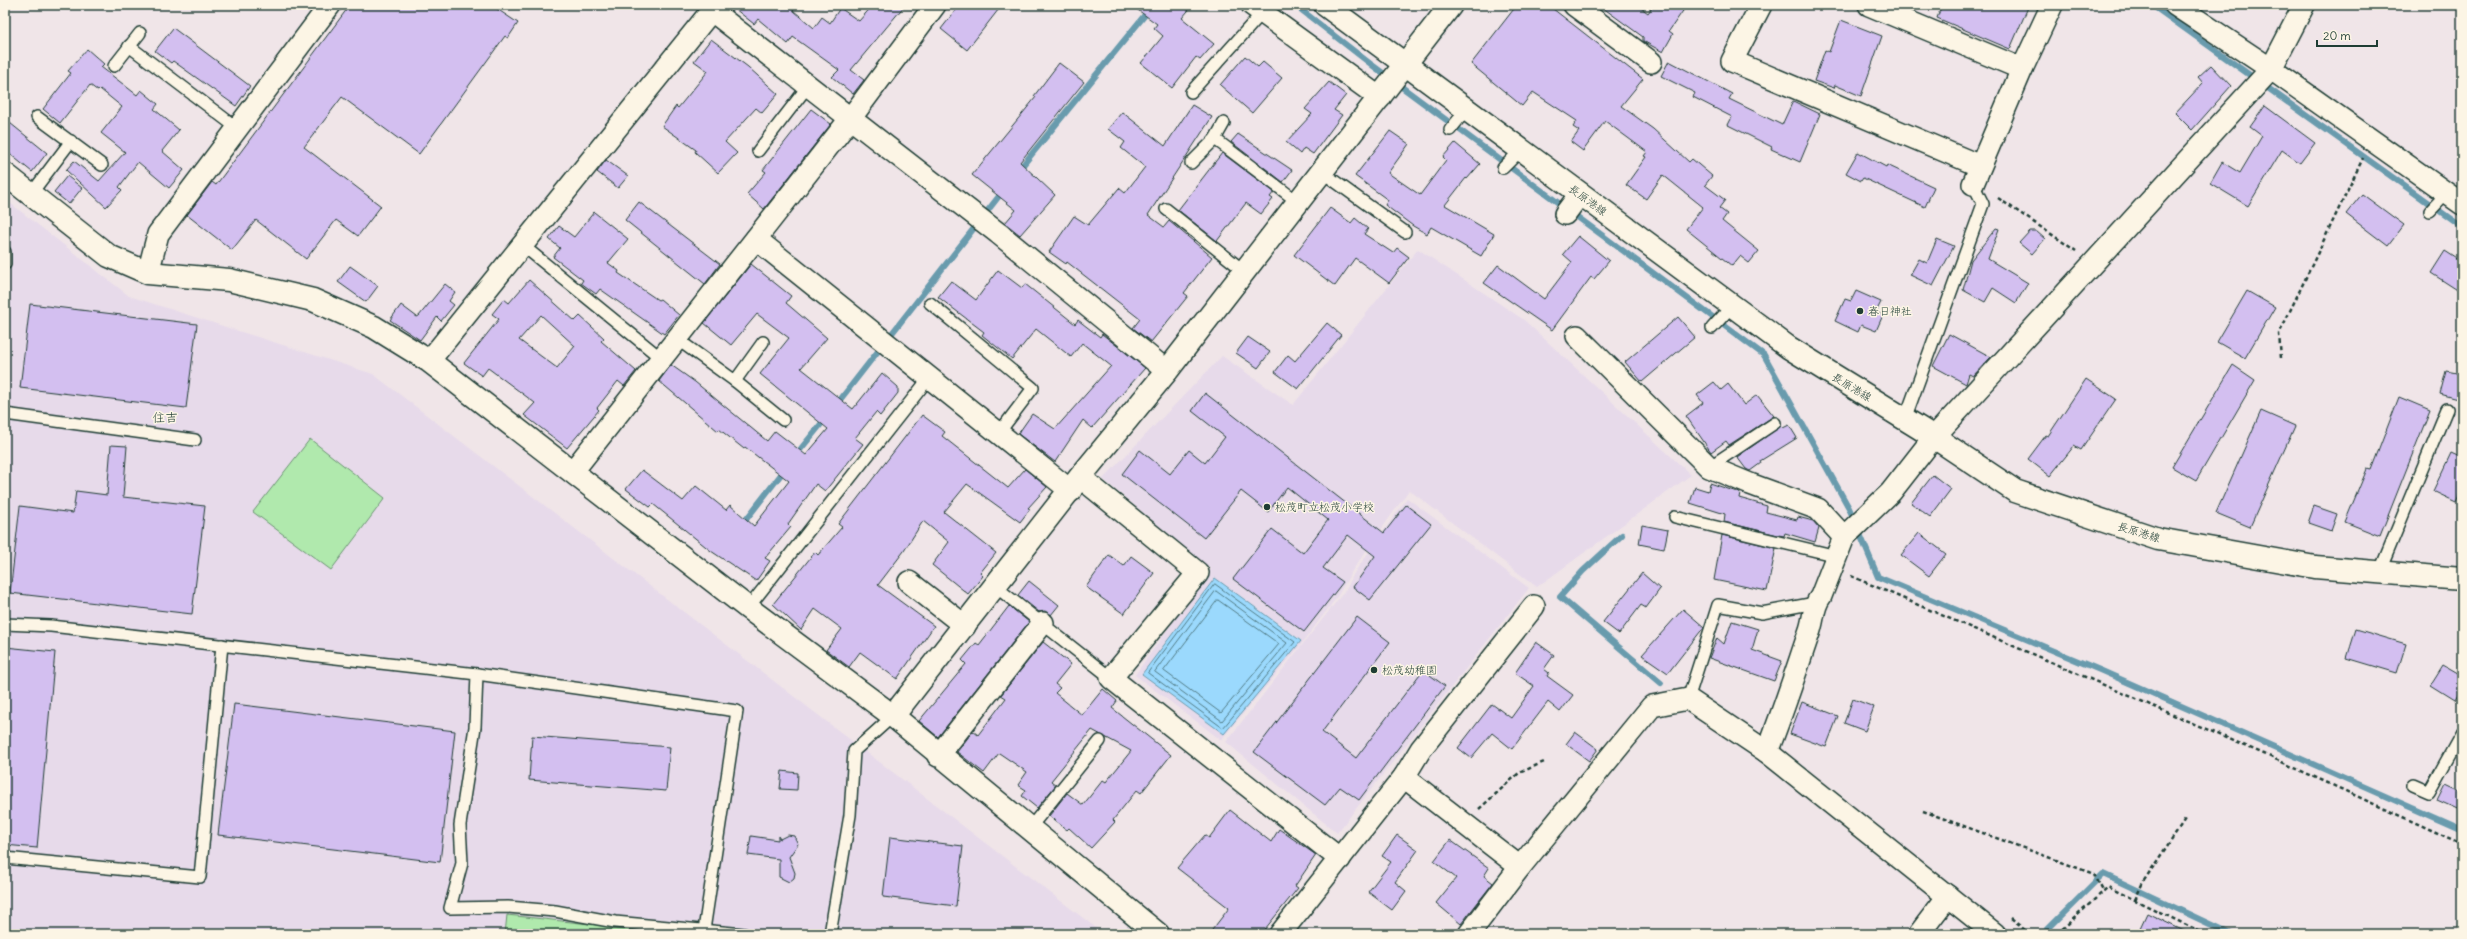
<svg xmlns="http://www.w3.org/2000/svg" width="2467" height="939" viewBox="0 0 2467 939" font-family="Delius,'Klee One',sans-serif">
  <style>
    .built { fill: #e7daea }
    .green { fill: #b0e9ad; stroke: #689370 }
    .water { fill: #9bd9fd; stroke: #699bad }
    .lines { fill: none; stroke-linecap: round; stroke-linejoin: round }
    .shore { stroke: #517b84; stroke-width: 1 }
    .stream { stroke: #699bad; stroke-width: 6 }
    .building { fill: #d3bff0; stroke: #1f3d34; fill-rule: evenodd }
    .lane-casing { stroke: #1f3d34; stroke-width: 14 }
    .street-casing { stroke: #1f3d34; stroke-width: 24 }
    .secondary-casing { stroke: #1f3d34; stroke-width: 25 }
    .path { stroke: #1f3d34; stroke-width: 2.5; stroke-dasharray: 4 3; stroke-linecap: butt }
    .lane { stroke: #fcf5e5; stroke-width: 11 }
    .street { stroke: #fcf5e5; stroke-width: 21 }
    .secondary { stroke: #fcf5e5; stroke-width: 22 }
    .poi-dot { fill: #1f3d34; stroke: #fcf5e5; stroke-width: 1.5 }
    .labels { text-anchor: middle; stroke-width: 3; stroke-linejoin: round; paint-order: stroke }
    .street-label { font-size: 11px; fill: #1f3d34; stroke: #fcf5e5 }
    .poi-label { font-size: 11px; fill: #1f3d34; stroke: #fcf5e5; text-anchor: start }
    .quarter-label { font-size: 13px; fill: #1f3d34; stroke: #fcf5e5 }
  </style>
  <rect width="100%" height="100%" fill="#f0e5e8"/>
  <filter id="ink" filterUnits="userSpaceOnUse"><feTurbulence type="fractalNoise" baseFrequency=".025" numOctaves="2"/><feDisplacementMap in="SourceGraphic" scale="8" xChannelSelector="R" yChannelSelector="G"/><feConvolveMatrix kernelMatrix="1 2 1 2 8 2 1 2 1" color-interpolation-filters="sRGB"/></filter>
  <g filter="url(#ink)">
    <g class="built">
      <polygon points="5,199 129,296 373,374 1104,934 5,934"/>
      <polygon points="1418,249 1524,320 1691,475 1537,587 1409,490 1352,571 1337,597 1300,646 1221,740 1135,675 1211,569 1103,479 1222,356 1293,405"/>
      <polygon points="1407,498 1529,588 1337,833 1226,742 1347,588 1354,573"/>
    </g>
    <g class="green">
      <polygon points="310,439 385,498 331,570 253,512"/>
      <polygon points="507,915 681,934 505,934"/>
    </g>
    <polygon class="water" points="1215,578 1301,641 1224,734 1142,674"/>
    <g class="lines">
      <g class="shore">
        <polygon points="1215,584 1295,642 1223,728 1148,673"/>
        <polygon points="1216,591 1287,643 1222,721 1155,672"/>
        <polygon points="1218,600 1279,644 1221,713 1164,671"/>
      </g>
      <g class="stream">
        <polyline points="1295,5 1372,65 1764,355 1849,508 1878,577 2102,671 2462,830"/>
        <polyline points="2152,5 2462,227"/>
        <polyline points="1018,171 1153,5"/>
        <polyline points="836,405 1003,191"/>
        <polyline points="795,456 826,418"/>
        <polyline points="741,526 786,468"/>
        <polyline points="1622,535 1583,571 1560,597 1661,683"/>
        <polyline points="2044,933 2103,874 2231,934"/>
      </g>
    </g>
    <g class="building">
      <polygon points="350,5 491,5 518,23 508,38 505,36 419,154 342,97 304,147 381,206 358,236 336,220 306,259 256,220 232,250 187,215 212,182 216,185"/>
      <polygon points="730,5 787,5 814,28 822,17 830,23 840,8 859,21 873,5 905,5 851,70 864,80 853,94 832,77 839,70 793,37 788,44 758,19 754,24"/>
      <polygon points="960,5 1002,5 967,50 941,29"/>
      <polygon points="1131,5 1193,5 1182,18 1214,44 1200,60 1196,57 1172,88 1141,63 1163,36 1154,28 1157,24"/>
      <polygon points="1517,5 1548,5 1643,79 1621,106 1653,129 1689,162 1692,159 1712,176 1705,185 1725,200 1719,208 1727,214 1722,221 1759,251 1749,263 1740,256 1732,266 1686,229 1703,207 1663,175 1646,199 1626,185 1646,157 1644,156 1647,152 1605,121 1583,151 1571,142 1579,131 1573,127 1577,121 1533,92 1522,106 1471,64"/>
      <polygon points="1599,5 1637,5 1648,13 1654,5 1687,5 1669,31 1673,34 1663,52 1643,41 1643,37"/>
      <polygon points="1942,5 2029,5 2010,49 1937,18"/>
      <polygon points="1841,20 1882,36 1861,96 1835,85 1834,88 1814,81 1825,50 1829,52"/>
      <polygon points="173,28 250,86 236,106 173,61 171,63 155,51"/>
      <polygon points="711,39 748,67 778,94 762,113 756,108 725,142 737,153 718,173 695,152 696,150 662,126 676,106 678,108 708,71 694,61"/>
      <polygon points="87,49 104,64 101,67 137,95 141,90 158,104 154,109 179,130 162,151 184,170 169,188 138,162 119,187 122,190 106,207 66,170 74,161 99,181 125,152 101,133 122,107 100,89 98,91 90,85 60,123 43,109 71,73 68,71"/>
      <polygon points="1245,56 1258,67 1263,62 1282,78 1252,113 1220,85"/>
      <polygon points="1669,61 1732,94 1729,99 1782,125 1793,101 1820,114 1800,162 1771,149 1772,147 1728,125 1732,117 1693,97 1695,93 1661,76"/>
      <polygon points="1059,63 1084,82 1020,162 1055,195 1020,235 1005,223 1016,210 972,175 1036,97 1034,96"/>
      <polygon points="2211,65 2231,86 2192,130 2175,113 2203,83 2198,77"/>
      <polygon points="1329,82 1346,95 1334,110 1342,115 1313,154 1304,148 1300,154 1286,142 1312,114 1305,109"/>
      <polygon points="1192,105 1212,117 1148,215 1164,227 1169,221 1212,257 1184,293 1188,296 1151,342 1133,328 1140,319 1067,262 1066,264 1049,252 1074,216 1088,225 1119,188 1125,193 1145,167 1121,148 1125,142 1108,129 1122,112 1165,146"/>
      <polygon points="2265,106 2315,143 2300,163 2282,150 2248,206 2210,183 2222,162 2240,173 2262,136 2250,127"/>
      <polygon points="811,109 831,124 764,209 747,194 766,172 763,170"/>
      <polygon points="5,119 47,153 32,172 5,150"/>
      <polygon points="1390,131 1409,144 1388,173 1420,195 1446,160 1443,157 1455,143 1480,164 1467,179 1466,178 1445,205 1494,234 1481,256 1431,227 1427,234 1413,226 1385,205 1388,200 1355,176"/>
      <polygon points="1238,134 1292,170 1283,182 1231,142"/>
      <polygon points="1858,152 1886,167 1887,165 1934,187 1925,207 1863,178 1861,181 1846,173"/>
      <polygon points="1222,153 1274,192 1270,197 1273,199 1261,214 1246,203 1217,241 1178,210"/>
      <polygon points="606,160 628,176 618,188 597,172"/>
      <polygon points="67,176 82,188 69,204 54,192"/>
      <polygon points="2362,194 2404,225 2388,246 2346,214"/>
      <polygon points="639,202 720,264 705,284 625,220"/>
      <polygon points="1330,208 1351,223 1355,218 1368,229 1364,234 1393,253 1397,248 1409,257 1389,283 1355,258 1335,286 1294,255"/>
      <polygon points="594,212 628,239 608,263 619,271 618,273 658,300 660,299 679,315 664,334 600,289 596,294 581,283 583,280 553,257 560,248 549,239 559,226 574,237"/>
      <polygon points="1996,228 1999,229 1988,259 2028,283 2016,303 1993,288 1985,302 1963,290 1971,260"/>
      <polygon points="2030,231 2036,231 2045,239 2032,254 2019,243"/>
      <polygon points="1578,236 1609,261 1594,279 1591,277 1552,330 1484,283 1498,265 1544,299 1572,262 1563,254"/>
      <polygon points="1937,239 1954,246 1933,286 1910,275 1919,259 1927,263"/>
      <polygon points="2445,251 2462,262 2462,293 2431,273"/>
      <polygon points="751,264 791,296 786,303 827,338 801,368 853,409 882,373 898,387 898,393 880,416 876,412 855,438 863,444 825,491 816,484 788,524 791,527 765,558 770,561 756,581 711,551 653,504 650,507 626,489 642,470 683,501 696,486 726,510 730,505 754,526 789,481 745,447 744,449 719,429 718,431 659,381 671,365 695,382 767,441 775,431 806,455 828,429 760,374 789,338 757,314 731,345 704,323"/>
      <polygon points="350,266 378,286 366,302 338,282"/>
      <polygon points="998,270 1022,288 1025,284 1075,324 1078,320 1100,337 1102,334 1145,368 1092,428 1083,420 1055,462 1018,434 1032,414 1055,429 1111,366 1082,343 1071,357 1036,329 1012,359 982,335 984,332 938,297 951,281 976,300"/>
      <path d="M529 280 575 321 580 316 604 338 601 341 636 371 624 386 618 381 597 408 599 410 567 448 524 415 535 403 488 368 482 376 464 363 499 319 492 314 504 299 509 303ZM541 315 575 346 557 368 519 340Z"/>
      <polygon points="445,284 455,292 449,301 454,305 441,321 437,317 420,340 390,320 401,305 417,317 419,316"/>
      <polygon points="1856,291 1881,302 1876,312 1883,315 1876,331 1861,325 1858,332 1835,321 1845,299 1851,301"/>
      <polygon points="2247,291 2275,307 2245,358 2217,342"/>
      <polygon points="30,304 197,324 186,408 20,388"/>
      <polygon points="1678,317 1695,337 1642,382 1625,362"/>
      <polygon points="1327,323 1341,335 1298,389 1275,372 1288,355 1295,361"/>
      <polygon points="1949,334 1991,357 1973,376 1969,374 1966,384 1933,366"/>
      <polygon points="1248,337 1270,352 1258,368 1236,353"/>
      <polygon points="2233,365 2255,380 2196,481 2172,467"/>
      <polygon points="2446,371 2462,374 2462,400 2440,394"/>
      <polygon points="2086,379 2116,399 2081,450 2074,446 2050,476 2028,459 2046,435 2048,436"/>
      <polygon points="1714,382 1721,390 1728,384 1744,405 1757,395 1774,416 1729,445 1726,441 1711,452 1686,416 1703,403 1697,395"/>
      <polygon points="1205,393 1384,533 1406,505 1431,524 1370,600 1353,587 1375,556 1348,535 1323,568 1343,582 1304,632 1233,579 1272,529 1303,553 1328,520 1287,487 1268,512 1241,491 1204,538 1122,474 1140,450 1170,474 1189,450 1205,463 1225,437 1192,411"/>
      <polygon points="2399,397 2430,410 2380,536 2345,522 2367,469 2371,470"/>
      <polygon points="2261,411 2295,426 2250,527 2216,513"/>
      <polygon points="922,415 945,432 942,436 1008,488 1025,469 1047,487 1028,508 1030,509 1020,522 967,484 944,512 996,553 980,573 983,576 968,594 932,565 949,542 923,521 904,551 878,585 934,626 897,679 860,652 849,667 826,650 842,629 815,609 801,630 773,604 815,552 818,555 842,527 838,524"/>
      <polygon points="1789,425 1797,438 1760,461 1761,463 1750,471 1746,469 1737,457 1781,426 1783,428"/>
      <polygon points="111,445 127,446 123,497 205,506 192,614 10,593 20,506 73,513 76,491 107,495"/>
      <polygon points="2451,453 2462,458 2462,488 2456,502 2433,491"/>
      <polygon points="1933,475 1951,489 1930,517 1911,503"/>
      <polygon points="1710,483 1740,493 1739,498 1767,506 1766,512 1797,520 1798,517 1813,521 1819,528 1815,542 1785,533 1784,536 1778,535 1724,522 1725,514 1690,503 1695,487 1708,491"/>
      <polygon points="2314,506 2337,514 2331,531 2308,523"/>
      <polygon points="1642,525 1668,530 1664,549 1639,544"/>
      <polygon points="1919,533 1946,554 1929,576 1901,555"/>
      <polygon points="1722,535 1776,548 1767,591 1714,580"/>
      <polygon points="1109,555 1124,566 1131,556 1154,573 1124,614 1086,587"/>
      <polygon points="1642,573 1660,589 1646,608 1641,605 1619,634 1603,622"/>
      <polygon points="1029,581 1059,605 1051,615 1045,611 1039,612 1018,595"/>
      <polygon points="1009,606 1029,622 938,737 919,721 966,664 962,660 976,643 979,645"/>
      <polygon points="1683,609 1704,627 1668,673 1642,655"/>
      <polygon points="1357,617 1390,642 1322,732 1356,758 1423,670 1445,686 1359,800 1340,787 1325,805 1254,752"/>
      <polygon points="1732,621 1758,629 1752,650 1782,661 1774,681 1709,658 1717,638 1724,644"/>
      <polygon points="2356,629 2406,644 2397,673 2347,658"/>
      <polygon points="1043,642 1071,664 1055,684 1060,688 1055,693 1082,715 1103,689 1117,701 1112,708 1171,755 1141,793 1137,790 1113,820 1115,822 1091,848 1069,828 1067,830 1049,816 1067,793 1083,805 1103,780 1106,782 1131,751 1092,730 1051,781 1056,785 1037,808 1022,796 1026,790 1018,785 1027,772 999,753 984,773 957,752 973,731 978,735 1006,698 1001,695"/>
      <polygon points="1536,642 1554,655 1544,669 1549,673 1547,676 1573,695 1560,712 1548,702 1512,749 1492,733 1471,758 1458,748 1492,704 1511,718 1534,686 1515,673"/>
      <polygon points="5,647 55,652 37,848 5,845"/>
      <polygon points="2443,666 2462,677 2462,688 2455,700 2431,685"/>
      <polygon points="1853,699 1874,707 1865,731 1844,723"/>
      <polygon points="1802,702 1838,716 1826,747 1790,734"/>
      <polygon points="234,704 455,731 440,862 218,835"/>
      <polygon points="1575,732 1598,749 1589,761 1566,744"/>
      <polygon points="532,736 670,747 666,791 529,780"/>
      <polygon points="782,771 798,773 797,790 780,789"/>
      <polygon points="2445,784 2462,792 2462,811 2437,800"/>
      <polygon points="1230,810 1271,842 1279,829 1316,855 1295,886 1298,888 1261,934 1209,934 1229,908 1177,868 1205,835 1209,838"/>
      <polygon points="788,835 794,836 798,844 789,857 795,873 794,878 789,882 779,877 779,859 748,855 751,836 778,840 778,836 780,839"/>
      <polygon points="1397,835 1418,850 1395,882 1406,891 1392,910 1368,892 1391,862 1382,856"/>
      <polygon points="890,837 963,846 956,906 883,897"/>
      <polygon points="1450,840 1489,868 1484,876 1493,883 1461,924 1436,903 1456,878 1434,861"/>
      <polygon points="2147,913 2190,934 2151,934 2140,928"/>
    </g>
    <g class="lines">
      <defs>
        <g id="lane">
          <polyline points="129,46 237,128"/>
          <polyline points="114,66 140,33"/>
          <polyline points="1191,92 1262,13"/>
          <polyline points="37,117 102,165"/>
          <polyline points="1450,130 1466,110"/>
          <polyline points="1215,139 1298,202"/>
          <polyline points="758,151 808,86"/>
          <polyline points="1191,163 1215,139 1224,123"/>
          <polyline points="1503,168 1521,150"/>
          <polyline points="1322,172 1405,232"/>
          <polyline points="31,194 71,141"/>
          <polyline points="1166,209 1244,271"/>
          <polyline points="2430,211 2447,193"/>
          <polyline points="521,244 662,359"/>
          <polyline points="5,252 5,264"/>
          <polyline points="930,303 1033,388 998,434"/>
          <polyline points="1712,328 1732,306"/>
          <polyline points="677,339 735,381 783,420"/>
          <polyline points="735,381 763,342"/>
          <polyline points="5,414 195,440"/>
          <polyline points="1905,419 1983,204 1973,184"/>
          <polyline points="1709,467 1775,423"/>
          <polyline points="1675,517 1837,556"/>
          <polyline points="2379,573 2447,409"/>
          <polyline points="996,587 1111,678"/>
          <polyline points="748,608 929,378"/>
          <polyline points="5,624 51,626 477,674 475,727 460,825 462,863 450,908 508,907 555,911 615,922 744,934"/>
          <polyline points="477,674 737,711 704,930"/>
          <polyline points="1688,699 1718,605 1762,613 1815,603"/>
          <polyline points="2413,785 2429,792 2462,733"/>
          <polyline points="1029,829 1100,741"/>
          <polyline points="5,858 200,877 222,645"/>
          <polyline points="830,934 850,815 854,751 893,716"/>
        </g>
        <g id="street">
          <polyline points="1252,5 1380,98"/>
          <polyline points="1574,5 1651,62"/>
          <polyline points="1761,5 1732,61 1980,166"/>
          <polyline points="1869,5 2022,69"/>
          <polyline points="2175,5 2271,69 2462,204"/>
          <polyline points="712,11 998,233 1167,371"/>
          <polyline points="1973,184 2022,69 2052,5"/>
          <polyline points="1565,214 1580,194"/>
          <polyline points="756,239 1071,491"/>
          <polyline points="148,273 158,234 330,5"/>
          <polyline points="1577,336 1709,467 1750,484 1818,509 1844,537"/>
          <polyline points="429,361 716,5"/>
          <polyline points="573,471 850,119 935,5"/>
          <polyline points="1080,477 1198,573 1111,678 1340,859"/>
          <polyline points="909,582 965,626"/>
          <path d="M1767 752C1783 712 1796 671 1810 630 1814 618 1813 606 1821 596L1844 537 1891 492 1934 437 2271 69 2304 5"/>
          <polyline points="938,756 1043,623"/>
          <polyline points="1404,777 1520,867"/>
          <polyline points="1280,934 1404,777 1421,749 1534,606"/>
          <polyline points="1469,934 1520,867 1652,706 1688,699 1767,752 1995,934"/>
          <polyline points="1919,934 1948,896"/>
        </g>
        <g id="secondary">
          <polyline points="1325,5 1788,347 1934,437 2015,491 2158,539 2315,567 2462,579"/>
          <polyline points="5,174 109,256 148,273 229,280 313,300 374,327 429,361 748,608 893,716 1158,934"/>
          <polyline points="893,716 1080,477 1167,371 1451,5"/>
        </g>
      </defs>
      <use href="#lane" class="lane-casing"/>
      <use href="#street" class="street-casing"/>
      <use href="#secondary" class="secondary-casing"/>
      <g class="path">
        <polyline points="1998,198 2076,251"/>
        <polyline points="2281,358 2279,334 2363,158"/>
        <polyline points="1851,576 2264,754 2462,844"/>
        <polyline points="1479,809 1519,773 1544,762"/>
        <polyline points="1923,811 2094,874 2103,891"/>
        <polyline points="2135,900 2143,882 2185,819"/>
        <polyline points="2011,919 2030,934"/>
        <polyline points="2057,934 2108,887 2205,934"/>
      </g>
      <use href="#lane" class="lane"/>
      <use href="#street" class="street"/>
      <use href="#secondary" class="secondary"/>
    </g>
  </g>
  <g class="poi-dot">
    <circle cx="1860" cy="311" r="4"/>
    <circle cx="1267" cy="507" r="4"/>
    <circle cx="1374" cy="670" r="4"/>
  </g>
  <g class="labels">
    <g class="street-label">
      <text transform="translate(1588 200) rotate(36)" y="4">長原港線</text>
      <text transform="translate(1852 387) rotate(31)" y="4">長原港線</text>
      <text transform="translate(2139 532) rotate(17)" y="4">長原港線</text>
    </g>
    <g class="poi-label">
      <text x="1868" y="315">春日神社</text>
      <text x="1275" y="511">松茂町立松茂小学校</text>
      <text x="1382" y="674">松茂幼稚園</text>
    </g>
    <g class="quarter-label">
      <text x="165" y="422">住吉</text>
    </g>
  </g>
  <rect width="2467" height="939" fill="none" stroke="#fcf5e5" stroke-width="20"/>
  <rect x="10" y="10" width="2447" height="919" fill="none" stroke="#1f3d34" stroke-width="1.5" filter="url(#ink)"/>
  <path d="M2317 40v6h60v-6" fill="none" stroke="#1f3d34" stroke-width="2"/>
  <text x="2323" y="40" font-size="12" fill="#1f3d34" stroke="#fcf5e5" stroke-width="3" paint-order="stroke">20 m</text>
</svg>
